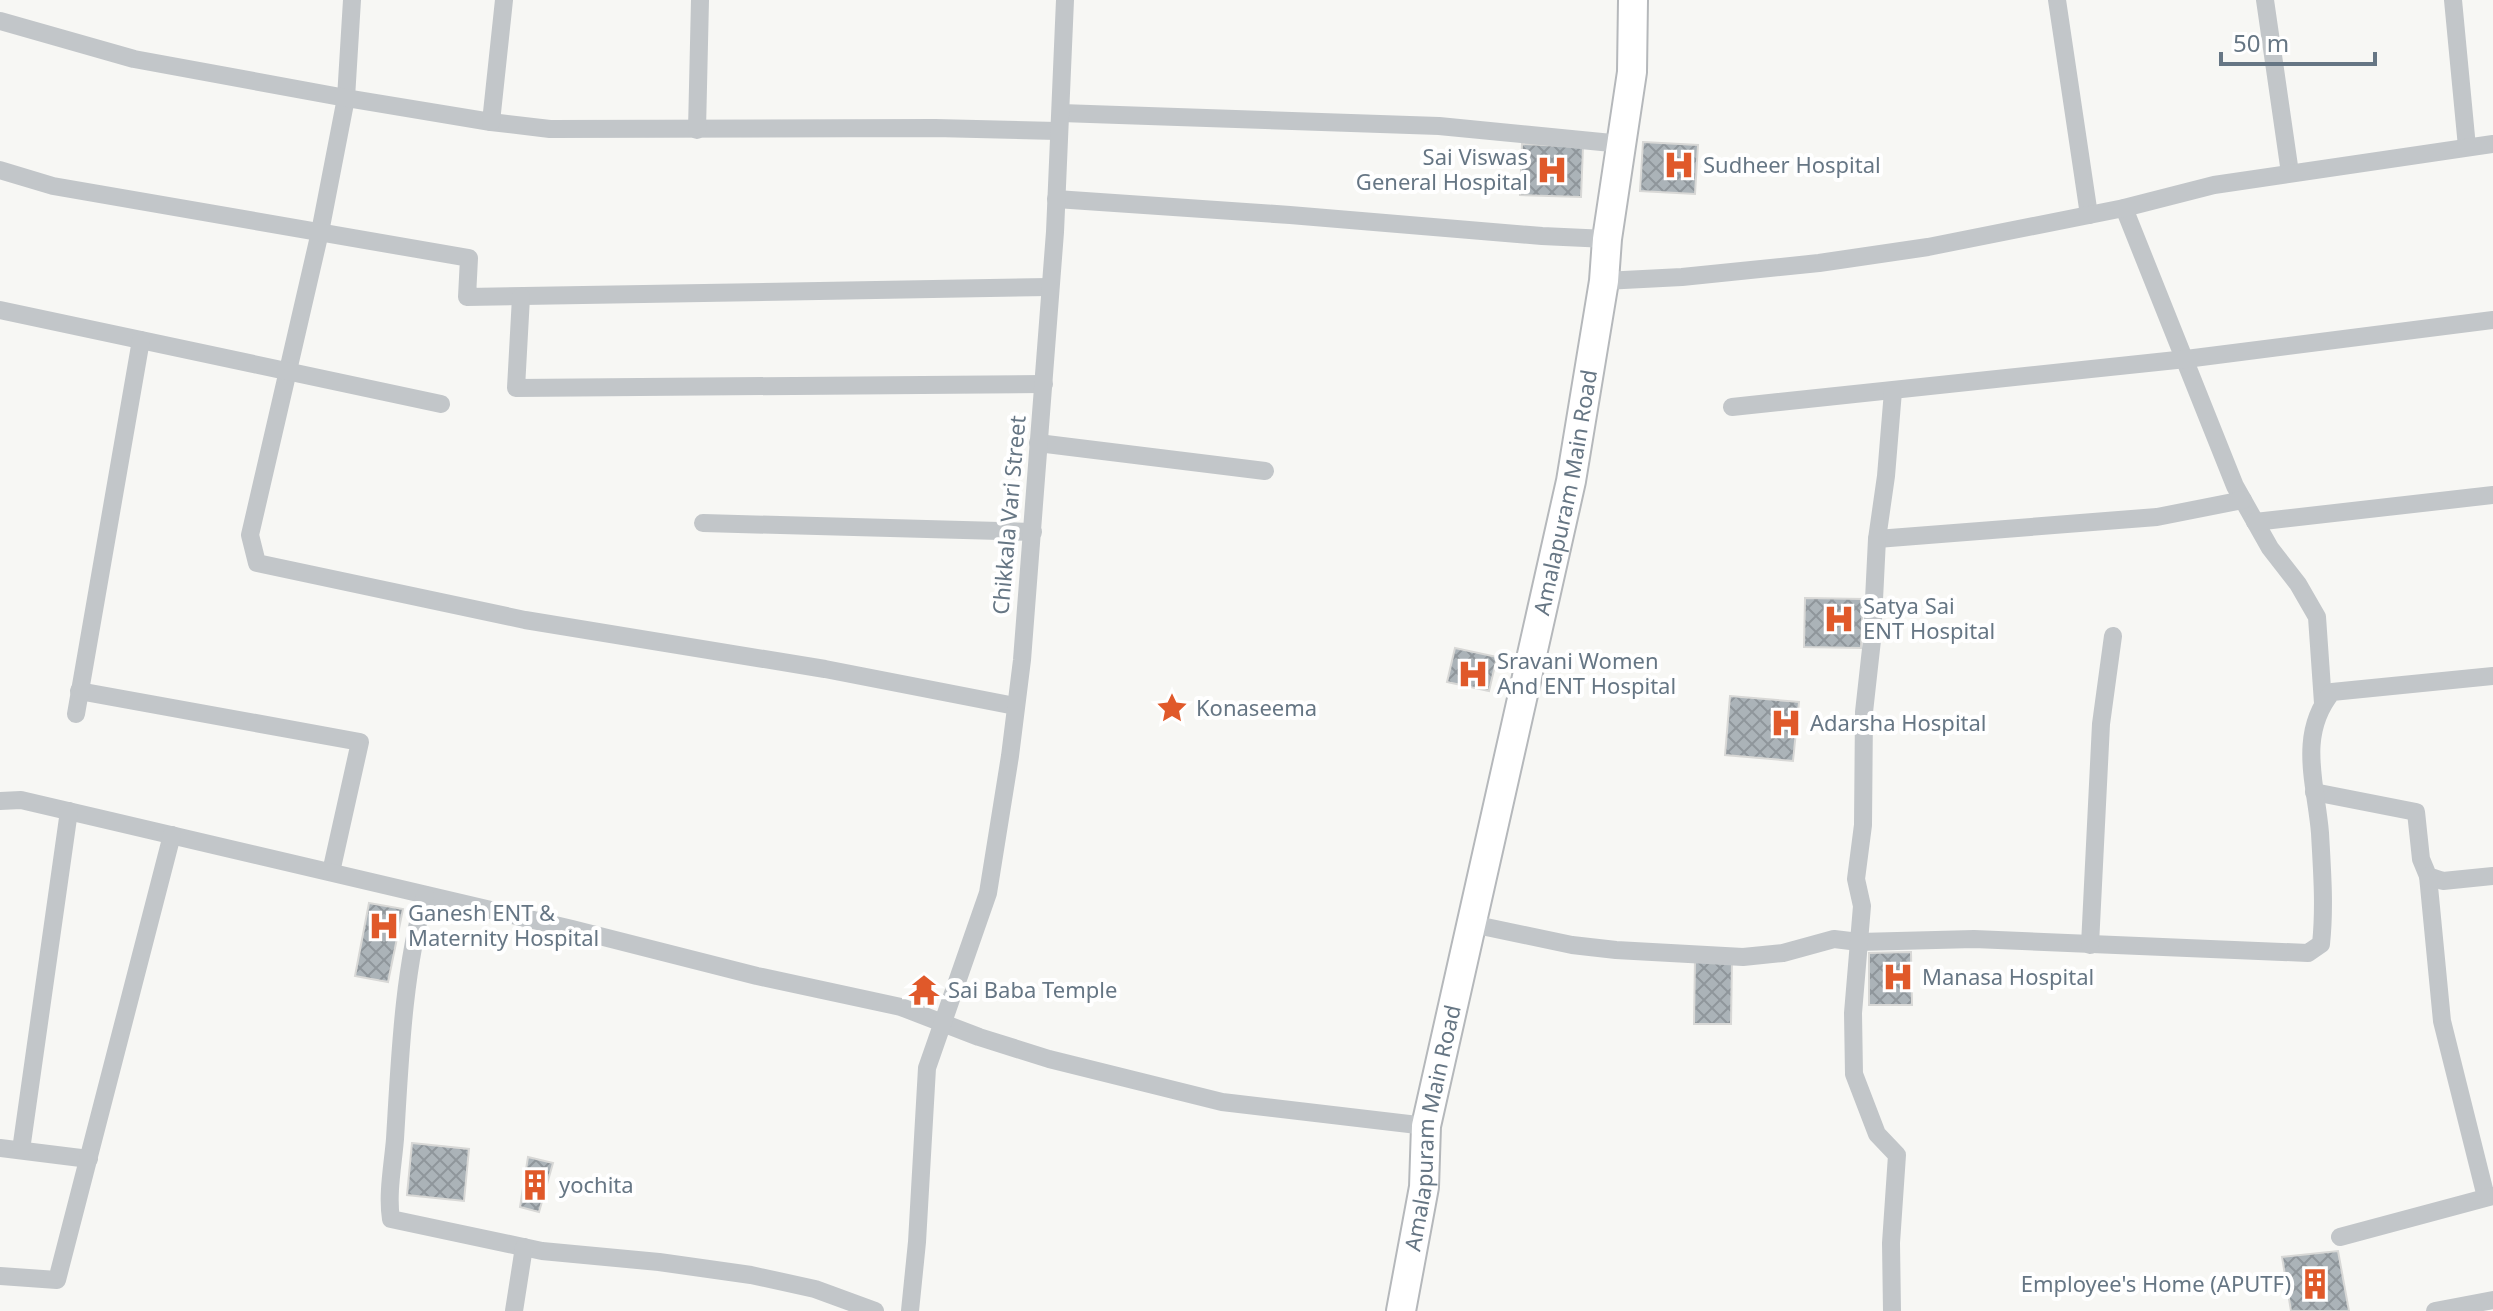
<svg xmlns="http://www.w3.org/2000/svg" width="2493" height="1311" viewBox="0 0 2493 1311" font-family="'Noto Sans',sans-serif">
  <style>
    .building { fill: url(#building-cross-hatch); stroke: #d8d8d6; stroke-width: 2 }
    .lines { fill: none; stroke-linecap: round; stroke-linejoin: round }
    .trunk-casing { stroke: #b5b8bb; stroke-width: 32 }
    .minor { stroke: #c2c6c9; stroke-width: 18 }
    .trunk { stroke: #fff; stroke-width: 28 }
    .labels { text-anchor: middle; stroke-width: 8; stroke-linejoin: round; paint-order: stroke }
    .poi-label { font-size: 22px; fill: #667684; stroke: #fff; text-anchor: start }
    .street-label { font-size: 22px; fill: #667684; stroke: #fff }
  </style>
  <defs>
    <pattern id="building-cross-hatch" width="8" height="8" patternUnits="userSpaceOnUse" patternTransform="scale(2)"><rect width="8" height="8" fill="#abb3b8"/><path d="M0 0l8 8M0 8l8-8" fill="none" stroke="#8f969b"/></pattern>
  </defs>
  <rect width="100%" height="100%" fill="#f7f7f4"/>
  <g class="building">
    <polygon points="1643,142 1698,145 1695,194 1640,191"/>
    <polygon points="1522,144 1583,147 1581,197 1520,195"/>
    <polygon points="1805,598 1863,599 1861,648 1804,647"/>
    <polygon points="1455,648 1497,657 1489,691 1447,682"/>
    <polygon points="1730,696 1799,702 1793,761 1725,755"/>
    <polygon points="369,903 403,909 388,982 355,976"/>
    <polygon points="1911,952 1912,1005 1869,1005 1869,953"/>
    <polygon points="1695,958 1732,959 1731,1024 1694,1024"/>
    <polygon points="412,1143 469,1149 464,1201 407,1195"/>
    <polygon points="528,1157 553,1163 539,1212 520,1207"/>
    <polygon points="2338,1251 2349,1311 2291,1311 2282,1257"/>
  </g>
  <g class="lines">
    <defs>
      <g id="trunk">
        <path id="s1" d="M1401 1311 1424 1187 1426 1126 1571 481 1604 281 1607 239 1632 72 1633 0"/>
      </g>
    </defs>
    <use href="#trunk" class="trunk-casing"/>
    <g class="minor">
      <polyline points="352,0 346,98 320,232 250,535 257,563 525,620 825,669 1015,706"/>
      <polyline points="2057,0 2089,215"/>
      <polyline points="2265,0 2290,173"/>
      <polyline points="2453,0 2467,147"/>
      <polyline points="0,21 134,59 346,98 491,122 550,129 935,128 1057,131"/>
      <polyline points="1061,113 1439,126 1622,144"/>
      <polyline points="491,122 504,0"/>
      <polyline points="697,130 700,0"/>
      <polyline points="0,170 53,186 469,258 467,297 1049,287"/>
      <polyline points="1056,199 1290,215 1542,236 1607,239"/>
      <polyline points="2124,208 2235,486 2270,548 2298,584 2317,617 2323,703"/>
      <polyline points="1604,281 1682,277 1819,263 1928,247 2124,208 2214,185 2493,144"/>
      <polyline points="521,297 516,388 1044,384"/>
      <polyline points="0,310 441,404"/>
      <polyline points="1732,407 2186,359 2493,320"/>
      <polyline points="1038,443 1265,471"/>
      <polyline points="2255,522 2493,495"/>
      <polyline points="703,523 1033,532"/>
      <polyline points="1877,539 2157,517 2243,500"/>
      <polyline points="79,691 360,742 331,872"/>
      <polyline points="76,714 141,340"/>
      <polyline points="2314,792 2416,812 2421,859 2428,876 2443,881 2493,876"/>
      <polyline points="0,801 21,800 111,821 572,929 757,976 901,1007 979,1037 1049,1059 1222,1102 1426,1126"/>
      <polyline points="2428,876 2442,1021 2486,1197"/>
      <path d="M425 895C403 973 400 1058 395 1139 393 1164 387 1194 391 1219L542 1251 659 1262 751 1275 815 1289 875 1311"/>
      <path d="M1472 924 1572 945 1616 950 1743 957 1783 953 1834 939 1859 942 1974 939 2308 953 2321 944C2325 907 2322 870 2320 833 2316 784 2297 735 2332 692L2493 676"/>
      <polyline points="2090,945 2101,724 2113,636"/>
      <polyline points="0,1148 89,1159"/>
      <polyline points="21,1150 69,811"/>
      <polyline points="2340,1237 2493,1196"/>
      <polyline points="0,1276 57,1280 172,835"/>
      <polyline points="514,1311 524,1247"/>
      <polyline points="910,1311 917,1242 927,1068 988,893 1010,756 1022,660 1055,232 1065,0"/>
      <polyline points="1892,1311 1891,1243 1897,1155 1877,1134 1854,1074 1853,1013 1862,906 1856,879 1863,825 1864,712 1872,640 1877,539 1886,476 1893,391"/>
      <polyline points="2435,1311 2493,1300"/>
    </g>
    <use href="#trunk" class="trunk"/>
  </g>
  <defs>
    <symbol id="hospital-bare" viewBox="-9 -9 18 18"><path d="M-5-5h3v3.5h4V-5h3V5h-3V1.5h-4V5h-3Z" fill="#e0592a" stroke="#fff" stroke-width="2.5" paint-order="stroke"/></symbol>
    <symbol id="sight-bare" viewBox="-9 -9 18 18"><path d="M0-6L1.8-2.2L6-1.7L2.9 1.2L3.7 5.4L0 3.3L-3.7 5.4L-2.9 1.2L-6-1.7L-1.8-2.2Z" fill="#e0592a" stroke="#fff" stroke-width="2.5" paint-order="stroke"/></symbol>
    <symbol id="temple-bare" viewBox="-9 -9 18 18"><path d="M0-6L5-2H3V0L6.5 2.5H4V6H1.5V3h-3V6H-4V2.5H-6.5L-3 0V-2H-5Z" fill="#e0592a" stroke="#fff" stroke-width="2.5" paint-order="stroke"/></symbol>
    <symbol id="building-bare" viewBox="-9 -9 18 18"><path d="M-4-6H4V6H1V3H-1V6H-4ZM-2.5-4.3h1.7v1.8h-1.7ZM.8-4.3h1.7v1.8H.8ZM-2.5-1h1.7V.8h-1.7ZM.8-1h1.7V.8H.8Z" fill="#e0592a" stroke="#fff" stroke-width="2.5" paint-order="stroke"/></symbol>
  </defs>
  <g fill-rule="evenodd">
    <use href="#hospital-bare" x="1657" y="143" width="44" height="44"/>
    <use href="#hospital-bare" x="1530" y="148" width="44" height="44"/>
    <use href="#hospital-bare" x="1817" y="597" width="44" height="44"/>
    <use href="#hospital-bare" x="1451" y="652" width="44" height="44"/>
    <use href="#sight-bare" x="1150" y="686" width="44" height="44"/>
    <use href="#hospital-bare" x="1764" y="701" width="44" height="44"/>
    <use href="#hospital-bare" x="362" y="904" width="44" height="44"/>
    <use href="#hospital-bare" x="1876" y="955" width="44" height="44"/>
    <use href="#temple-bare" x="902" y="968" width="44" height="44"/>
    <use href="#building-bare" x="513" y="1163" width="44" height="44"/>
    <use href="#building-bare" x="2293" y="1262" width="44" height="44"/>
  </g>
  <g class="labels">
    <g class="poi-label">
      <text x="1528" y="165" text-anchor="end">Sai Viswas<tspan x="1528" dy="25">General Hospital</tspan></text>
      <text x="1703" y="173">Sudheer Hospital</text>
      <text x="1863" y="614">Satya Sai<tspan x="1863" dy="25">ENT Hospital</tspan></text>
      <text x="1497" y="669">Sravani Women<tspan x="1497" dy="25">And ENT Hospital</tspan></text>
      <text x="1196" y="716">Konaseema</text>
      <text x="1810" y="731">Adarsha Hospital</text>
      <text x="408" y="921">Ganesh ENT &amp;<tspan x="408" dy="25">Maternity Hospital</tspan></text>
      <text x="1922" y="985">Manasa Hospital</text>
      <text x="948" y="998">Sai Baba Temple</text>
      <text x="559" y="1193">yochita</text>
      <text x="2291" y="1292" text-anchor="end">Employee's Home (APUTF)</text>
    </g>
    <g class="street-label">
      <text dy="8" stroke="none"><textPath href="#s1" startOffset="836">Amalapuram Main Road</textPath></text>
      <text transform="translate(1009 515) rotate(-85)" y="8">Chikkala Vari Street</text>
      <text dy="8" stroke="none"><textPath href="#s1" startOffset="186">Amalapuram Main Road</textPath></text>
    </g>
  </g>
  <path d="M2221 52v12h154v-12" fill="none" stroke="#667684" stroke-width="4"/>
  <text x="2233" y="52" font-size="24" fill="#667684" stroke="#ffffff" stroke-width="6" paint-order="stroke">50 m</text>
</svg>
